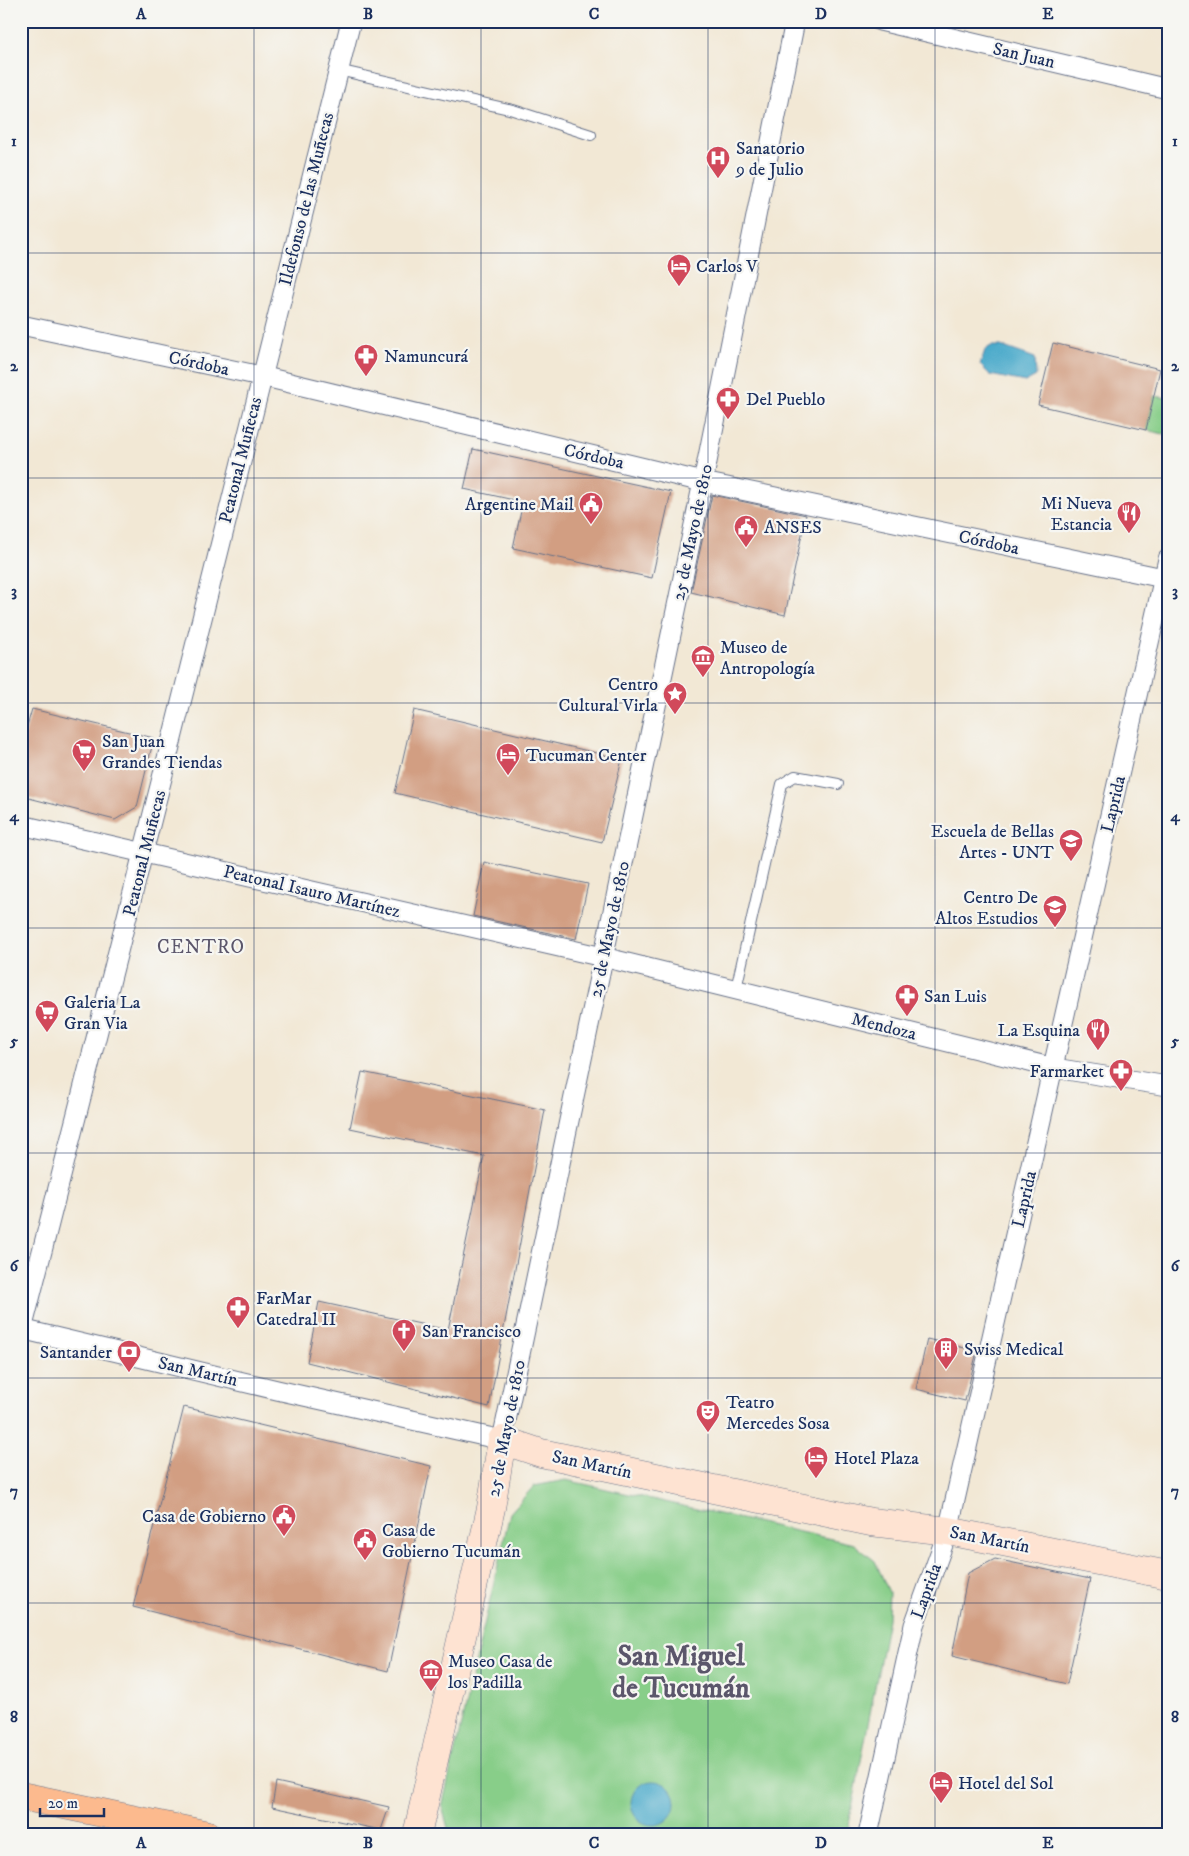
<svg xmlns="http://www.w3.org/2000/svg" width="1189" height="1856" viewBox="0 0 1189 1856" font-family="'IM FELL DW Pica',serif">
  <style>
    .green { fill: #88ce89; stroke: #527e74 }
    .water { fill: #4caacb; stroke: #346c94 }
    .building { fill: #d29e82 }
    .lines { fill: none; stroke-linecap: round; stroke-linejoin: round }
    .lane-casing { stroke: #667088; stroke-width: 12 }
    .street-casing { stroke: #667088; stroke-width: 21 }
    .secondary-casing { stroke: #667088; stroke-width: 29 }
    .primary-casing { stroke: #667088; stroke-width: 29 }
    .lane { stroke: #fff; stroke-width: 10 }
    .street { stroke: #fff; stroke-width: 19 }
    .secondary { stroke: #fee3d2; stroke-width: 28 }
    .primary { stroke: #fcba8e; stroke-width: 28 }
    .grid { fill: none; stroke: #1b2f5e; stroke-width: 1; stroke-opacity: 0.55 }
    .labels { text-anchor: middle; stroke-width: 4.5; stroke-linejoin: round; paint-order: stroke }
    .street-label { font-size: 18px; fill: #1b2f5e; stroke: #f6f6f2 }
    .poi-label { font-size: 18px; fill: #1b2f5e; stroke: #f6f6f2; text-anchor: start }
    .neighbourhood-label { font-size: 19px; letter-spacing: 1px; fill: #5b566b; stroke: #f6f6f2 }
    .town-label { font-size: 28px; font-weight: bold; fill: #5b566b; stroke: #f6f6f2 }
    .neatline { fill: none; stroke: #1b2f5e; stroke-width: 2 }
    .grid-label { font-size: 16px; text-anchor: middle; font-weight: bold; fill: #1b2f5e }
  </style>
  <rect width="100%" height="100%" fill="#f6f6f2"/>
  <filter id="ink" filterUnits="userSpaceOnUse"><feTurbulence type="fractalNoise" baseFrequency=".02" numOctaves="2"/><feDisplacementMap in="SourceGraphic" scale="10" xChannelSelector="R" yChannelSelector="G"/><feConvolveMatrix kernelMatrix="1 2 1 2 8 2 1 2 1" color-interpolation-filters="sRGB"/></filter>
  <filter id="wash" filterUnits="userSpaceOnUse"><feTurbulence type="fractalNoise" baseFrequency=".0096" numOctaves="4" result="noise"/><feDisplacementMap in="SourceGraphic" scale="20" xChannelSelector="R" yChannelSelector="G"/><feGaussianBlur stdDeviation="1.12" result="paint"/><feColorMatrix in="noise" values="0 0 0 0 0 0 0 0 0 0 0 0 0 0 0 0 0 1.4 0 .05"/><feComposite in="paint" operator="in"/></filter>
  <g filter="url(#wash)">
    <rect width="100%" height="100%" fill="#f2e8d5"/>
    <g class="green">
      <polygon points="1154,396 1168,398 1168,435 1146,430"/>
      <polygon points="566,1480 854,1544 875,1561 889,1592 888,1619 847,1835 450,1835 442,1807 510,1513 534,1486"/>
    </g>
    <g class="water">
      <polygon points="991,346 1001,346 1035,358 1036,376 1025,382 990,375 980,365 985,350"/>
      <circle cx="653" cy="1803" r="22"/>
    </g>
    <g id="blocks">
      <g class="building">
        <polygon points="1053,343 1160,369 1146,430 1038,405"/>
        <polygon points="473,449 671,492 652,578 513,548 523,502 464,489"/>
        <polygon points="712,495 806,515 785,615 691,592"/>
        <polygon points="32,709 154,738 137,807 115,820 21,796 21,747"/>
        <polygon points="414,710 622,759 602,842 395,793"/>
        <polygon points="484,862 588,884 576,939 473,916"/>
        <polygon points="362,1072 545,1110 489,1407 307,1362 319,1302 448,1330 484,1156 350,1128"/>
        <polygon points="927,1339 977,1351 965,1401 916,1389"/>
        <polygon points="184,1407 431,1466 388,1671 133,1607"/>
        <polygon points="995,1559 1090,1579 1067,1684 952,1656 968,1573"/>
        <polygon points="276,1782 389,1807 381,1830 272,1807"/>
      </g>
    </g>
  </g>
  <g filter="url(#ink)">
    <use href="#blocks" fill-opacity="0" stroke="#667088" stroke-width="1"/>
    <g class="lines">
      <defs>
        <g id="lane">
          <polyline points="338,70 513,110 591,135"/>
          <polyline points="736,989 782,784 795,776 838,784"/>
          <polyline points="120,1835 124,1818"/>
        </g>
        <g id="street">
          <polyline points="880,21 1168,89"/>
          <polyline points="21,325 261,376 703,482 1168,579"/>
          <polyline points="21,825 603,957 1054,1068 1168,1086"/>
          <polyline points="21,1329 277,1390 502,1440 703,482 795,21"/>
          <path d="M21 1334C135 897 240 459 351 21"/>
          <polyline points="868,1835 914,1625 948,1531 1168,559"/>
        </g>
        <polyline id="secondary" points="417,1835 491,1508 502,1440 541,1453 871,1522 948,1531 1168,1575"/>
        <polyline id="primary" points="21,1796 208,1835"/>
      </defs>
      <use href="#lane" class="lane-casing"/>
      <use href="#street" class="street-casing"/>
      <use href="#secondary" class="secondary-casing"/>
      <use href="#primary" class="primary-casing"/>
      <use href="#lane" class="lane"/>
      <use href="#street" class="street"/>
      <use href="#secondary" class="secondary"/>
      <use href="#primary" class="primary"/>
    </g>
  </g>
  <path class="grid" d="M254 21V1835M481 21V1835M708 21V1835M935 21V1835M21 253H1168M21 478H1168M21 703H1168M21 928H1168M21 1153H1168M21 1378H1168M21 1603H1168"/>
  <defs>
    <symbol id="hospital-pin" viewBox="-11 -11 22 30"><path d="M0 17L-7.5 6A9.5 9.5 0 1 1 7.5 6Z" fill="#d1495b" stroke="#f6f6f2"/><path d="M-5-5h3v3.5h4V-5h3V5h-3V1.5h-4V5h-3Z" fill="#fff"/></symbol>
    <symbol id="hotel-pin" viewBox="-11 -11 22 30"><path d="M0 17L-7.5 6A9.5 9.5 0 1 1 7.5 6Z" fill="#d1495b" stroke="#f6f6f2"/><path d="M-6-4.5h1.5V1H6V5H4.5V3h-9V5H-6ZM-4 0a1.8 1.8 0 1 1 3.6 0ZM.5 0V-2.5h3Q6-2.5 6 0Z" fill="#fff"/></symbol>
    <symbol id="pharmacy-pin" viewBox="-11 -11 22 30"><path d="M0 17L-7.5 6A9.5 9.5 0 1 1 7.5 6Z" fill="#d1495b" stroke="#f6f6f2"/><path d="M-2-6h4v4h4v4h-4v4h-4v-4h-4v-4h4Z" fill="#fff"/></symbol>
    <symbol id="civic-pin" viewBox="-11 -11 22 30"><path d="M0 17L-7.5 6A9.5 9.5 0 1 1 7.5 6Z" fill="#d1495b" stroke="#f6f6f2"/><path d="M-.6-6.5H3V-4.5H.6V-3L4-1V1h2V6H-6V1h2V-1L-.6-3ZM-1.2 2.5V6h2.4V2.5Z" fill="#fff"/></symbol>
    <symbol id="restaurant-pin" viewBox="-11 -11 22 30"><path d="M0 17L-7.5 6A9.5 9.5 0 1 1 7.5 6Z" fill="#d1495b" stroke="#f6f6f2"/><path d="M-5-6h1v4h1v-4h1v4h1v-4h1v5L-1.5 .5V6h-2V.5L-5-1ZM5-6V6H3V1.5H1.5Q1.5-4 5-6Z" fill="#fff"/></symbol>
    <symbol id="museum-pin" viewBox="-11 -11 22 30"><path d="M0 17L-7.5 6A9.5 9.5 0 1 1 7.5 6Z" fill="#d1495b" stroke="#f6f6f2"/><path d="M0-6L6-3V-2H-6V-3ZM-5-1h2V3h-2ZM-1-1h2V3h-2ZM3-1h2V3H3ZM-6 4H6V6H-6Z" fill="#fff"/></symbol>
    <symbol id="sight-pin" viewBox="-11 -11 22 30"><path d="M0 17L-7.5 6A9.5 9.5 0 1 1 7.5 6Z" fill="#d1495b" stroke="#f6f6f2"/><path d="M0-6L1.8-2.2L6-1.7L2.9 1.2L3.7 5.4L0 3.3L-3.7 5.4L-2.9 1.2L-6-1.7L-1.8-2.2Z" fill="#fff"/></symbol>
    <symbol id="supermarket-pin" viewBox="-11 -11 22 30"><path d="M0 17L-7.5 6A9.5 9.5 0 1 1 7.5 6Z" fill="#d1495b" stroke="#f6f6f2"/><path d="M-6-5.5h2.5l.6 2H6L4.5 2H-2.5L-4.4-4H-6ZM-1.5 3.2a1.3 1.3 0 1 0 .1 0ZM3 3.2a1.3 1.3 0 1 0 .1 0Z" fill="#fff"/></symbol>
    <symbol id="school-pin" viewBox="-11 -11 22 30"><path d="M0 17L-7.5 6A9.5 9.5 0 1 1 7.5 6Z" fill="#d1495b" stroke="#f6f6f2"/><path d="M0-5L7-2L0 1L-7-2ZM-4 1L0 2.5L4 1V4Q0 6-4 4Z" fill="#fff"/></symbol>
    <symbol id="university-pin" viewBox="-11 -11 22 30"><path d="M0 17L-7.5 6A9.5 9.5 0 1 1 7.5 6Z" fill="#d1495b" stroke="#f6f6f2"/><path d="M0-5L7-2L0 1L-7-2ZM-4 1L0 2.5L4 1V4Q0 6-4 4Z" fill="#fff"/></symbol>
    <symbol id="church-pin" viewBox="-11 -11 22 30"><path d="M0 17L-7.5 6A9.5 9.5 0 1 1 7.5 6Z" fill="#d1495b" stroke="#f6f6f2"/><path d="M-1.2-6h2.4v3.5h3.3v2.4h-3.3V6h-2.4V-.1h-3.3v-2.4h3.3Z" fill="#fff"/></symbol>
    <symbol id="building-pin" viewBox="-11 -11 22 30"><path d="M0 17L-7.5 6A9.5 9.5 0 1 1 7.5 6Z" fill="#d1495b" stroke="#f6f6f2"/><path d="M-4-6H4V6H1V3H-1V6H-4ZM-2.5-4.3h1.7v1.8h-1.7ZM.8-4.3h1.7v1.8H.8ZM-2.5-1h1.7V.8h-1.7ZM.8-1h1.7V.8H.8Z" fill="#fff"/></symbol>
    <symbol id="bank-pin" viewBox="-11 -11 22 30"><path d="M0 17L-7.5 6A9.5 9.5 0 1 1 7.5 6Z" fill="#d1495b" stroke="#f6f6f2"/><path d="M-6-4H6V4H-6ZM0-2.3a2.3 2.3 0 1 0 0 4.6a2.3 2.3 0 1 0 0-4.6Z" fill="#fff"/></symbol>
    <symbol id="theatre-pin" viewBox="-11 -11 22 30"><path d="M0 17L-7.5 6A9.5 9.5 0 1 1 7.5 6Z" fill="#d1495b" stroke="#f6f6f2"/><path d="M-5-5.5Q0-4 5-5.5V0Q5 5 0 6Q-5 5-5 0ZM-3.3-2.5H-1v1.5H-3.3ZM1-2.5H3.3v1.5H1ZM-2.8 1Q0 5.5 2.8 1Z" fill="#fff"/></symbol>
  </defs>
  <g fill-rule="evenodd">
    <use href="#hospital-pin" x="704" y="144" width="28" height="38"/>
    <use href="#hotel-pin" x="665" y="252" width="28" height="38"/>
    <use href="#pharmacy-pin" x="352" y="342" width="28" height="38"/>
    <use href="#pharmacy-pin" x="714" y="385" width="28" height="38"/>
    <use href="#civic-pin" x="577" y="490" width="28" height="38"/>
    <use href="#restaurant-pin" x="1115" y="499" width="28" height="38"/>
    <use href="#civic-pin" x="732" y="513" width="28" height="38"/>
    <use href="#museum-pin" x="689" y="643" width="28" height="38"/>
    <use href="#sight-pin" x="661" y="680" width="28" height="38"/>
    <use href="#supermarket-pin" x="70" y="737" width="28" height="38"/>
    <use href="#hotel-pin" x="494" y="741" width="28" height="38"/>
    <use href="#school-pin" x="1057" y="827" width="28" height="38"/>
    <use href="#university-pin" x="1041" y="893" width="28" height="38"/>
    <use href="#pharmacy-pin" x="893" y="982" width="28" height="38"/>
    <use href="#supermarket-pin" x="33" y="998" width="28" height="38"/>
    <use href="#restaurant-pin" x="1084" y="1016" width="28" height="38"/>
    <use href="#pharmacy-pin" x="1107" y="1057" width="28" height="38"/>
    <use href="#pharmacy-pin" x="224" y="1294" width="28" height="38"/>
    <use href="#church-pin" x="390" y="1317" width="28" height="38"/>
    <use href="#building-pin" x="932" y="1335" width="28" height="38"/>
    <use href="#bank-pin" x="115" y="1338" width="28" height="38"/>
    <use href="#theatre-pin" x="694" y="1398" width="28" height="38"/>
    <use href="#hotel-pin" x="802" y="1444" width="28" height="38"/>
    <use href="#civic-pin" x="270" y="1502" width="28" height="38"/>
    <use href="#civic-pin" x="351" y="1526" width="28" height="38"/>
    <use href="#museum-pin" x="417" y="1657" width="28" height="38"/>
    <use href="#hotel-pin" x="927" y="1769" width="28" height="38"/>
  </g>
  <g class="labels">
    <g class="street-label">
      <text transform="translate(1024 55) rotate(13)" y="6">San Juan</text>
      <text transform="translate(306 199) rotate(-76)" y="6">Ildefonso de las Muñecas</text>
      <text transform="translate(199 363) rotate(12)" y="6">Córdoba</text>
      <text transform="translate(594 456) rotate(13)" y="6">Córdoba</text>
      <text transform="translate(240 460) rotate(-76)" y="6">Peatonal Muñecas</text>
      <text transform="translate(692 532) rotate(-78)" y="6">25 de Mayo de 1810</text>
      <text transform="translate(989 542) rotate(12)" y="6">Córdoba</text>
      <text transform="translate(1113 804) rotate(-77)" y="6">Laprida</text>
      <text transform="translate(144 853) rotate(-76)" y="6">Peatonal Muñecas</text>
      <text transform="translate(312 891) rotate(13)" y="6">Peatonal Isauro Martínez</text>
      <text transform="translate(609 929) rotate(-78)" y="6">25 de Mayo de 1810</text>
      <text transform="translate(884 1026) rotate(14)" y="6">Mendoza</text>
      <text transform="translate(1024 1199) rotate(-77)" y="6">Laprida</text>
      <text transform="translate(198 1371) rotate(13)" y="6">San Martín</text>
      <text transform="translate(506 1428) rotate(-79)" y="6">25 de Mayo de 1810</text>
      <text transform="translate(592 1464) rotate(12)" y="6">San Martín</text>
      <text transform="translate(990 1539) rotate(11)" y="6">San Martín</text>
      <text transform="translate(926 1591) rotate(-70)" y="6">Laprida</text>
    </g>
    <g class="poi-label">
      <text x="736" y="154">Sanatorio<tspan x="736" dy="21">9 de Julio</tspan></text>
      <text x="696" y="272">Carlos V</text>
      <text x="384" y="362">Namuncurá</text>
      <text x="746" y="405">Del Pueblo</text>
      <text x="1112" y="509" text-anchor="end">Mi Nueva<tspan x="1112" dy="21">Estancia</tspan></text>
      <text x="574" y="510" text-anchor="end">Argentine Mail</text>
      <text x="764" y="533">ANSES</text>
      <text x="720" y="653">Museo de<tspan x="720" dy="21">Antropología</tspan></text>
      <text x="658" y="690" text-anchor="end">Centro<tspan x="658" dy="21">Cultural Virla</tspan></text>
      <text x="102" y="747">San Juan<tspan x="102" dy="21">Grandes Tiendas</tspan></text>
      <text x="526" y="761">Tucuman Center</text>
      <text x="1054" y="837" text-anchor="end">Escuela de Bellas<tspan x="1054" dy="21">Artes - UNT</tspan></text>
      <text x="1038" y="903" text-anchor="end">Centro De<tspan x="1038" dy="21">Altos Estudios</tspan></text>
      <text x="924" y="1002">San Luis</text>
      <text x="64" y="1008">Galeria La<tspan x="64" dy="21">Gran Via</tspan></text>
      <text x="1080" y="1036" text-anchor="end">La Esquina</text>
      <text x="1104" y="1077" text-anchor="end">Farmarket</text>
      <text x="256" y="1304">FarMar<tspan x="256" dy="21">Catedral II</tspan></text>
      <text x="422" y="1337">San Francisco</text>
      <text x="964" y="1355">Swiss Medical</text>
      <text x="112" y="1358" text-anchor="end">Santander</text>
      <text x="726" y="1408">Teatro<tspan x="726" dy="21">Mercedes Sosa</tspan></text>
      <text x="834" y="1464">Hotel Plaza</text>
      <text x="266" y="1522" text-anchor="end">Casa de Gobierno</text>
      <text x="382" y="1536">Casa de<tspan x="382" dy="21">Gobierno Tucumán</tspan></text>
      <text x="448" y="1667">Museo Casa de<tspan x="448" dy="21">los Padilla</tspan></text>
      <text x="958" y="1789">Hotel del Sol</text>
    </g>
    <g class="neighbourhood-label">
      <text x="201" y="953">CENTRO</text>
    </g>
    <g class="town-label">
      <text x="681" y="1665">San Miguel<tspan x="681" dy="32">de Tucumán</tspan></text>
    </g>
  </g>
  <rect width="1189" height="1856" fill="none" stroke="#f6f6f2" stroke-width="55"/>
  <path d="M40 1808v8h64v-8" fill="none" stroke="#1b2f5e" stroke-width="2.5"/>
  <text x="48" y="1808" font-size="15" fill="#1b2f5e" stroke="#f6f6f2" stroke-width="4" paint-order="stroke">20 m</text>
  <rect x="28" y="28" width="1134" height="1800" class="neatline"/>
  <g class="grid-label">
    <text x="141" y="19">A</text>
    <text x="368" y="19">B</text>
    <text x="594" y="19">C</text>
    <text x="821" y="19">D</text>
    <text x="1048" y="19">E</text>
    <text x="14" y="146">1</text>
    <text x="1175" y="146">1</text>
    <text x="14" y="371">2</text>
    <text x="1175" y="371">2</text>
    <text x="14" y="596">3</text>
    <text x="1175" y="596">3</text>
    <text x="14" y="821">4</text>
    <text x="1175" y="821">4</text>
    <text x="14" y="1046">5</text>
    <text x="1175" y="1046">5</text>
    <text x="14" y="1271">6</text>
    <text x="1175" y="1271">6</text>
    <text x="14" y="1496">7</text>
    <text x="1175" y="1496">7</text>
    <text x="14" y="1722">8</text>
    <text x="1175" y="1722">8</text>
    <text x="141" y="1848">A</text>
    <text x="368" y="1848">B</text>
    <text x="594" y="1848">C</text>
    <text x="821" y="1848">D</text>
    <text x="1048" y="1848">E</text>
  </g>
</svg>
